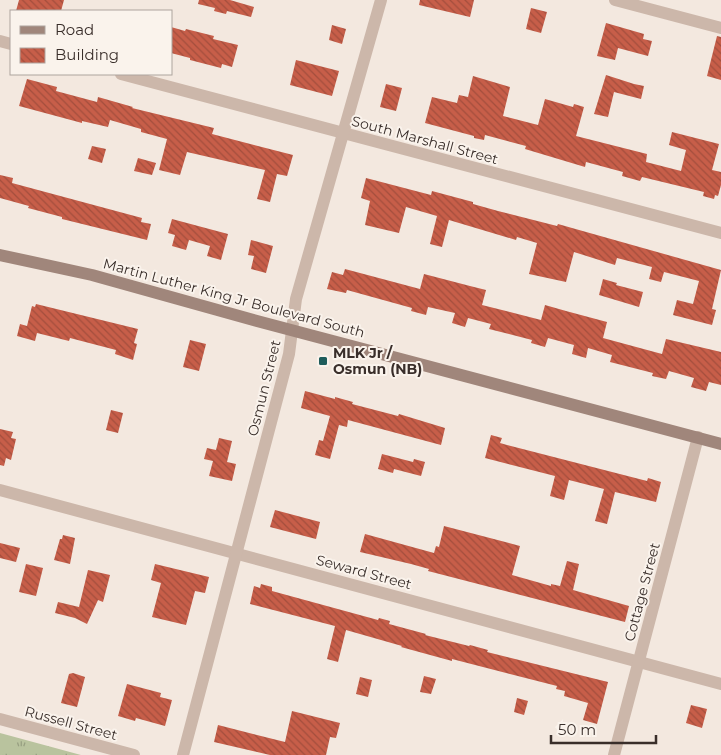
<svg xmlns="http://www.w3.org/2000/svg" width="721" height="755" viewBox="0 0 721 755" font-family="Montserrat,sans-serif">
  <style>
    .park { fill: url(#park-tufts) }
    .building { fill: url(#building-back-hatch) }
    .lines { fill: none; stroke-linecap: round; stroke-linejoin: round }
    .street { stroke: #ccb7aa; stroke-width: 12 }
    .secondary { stroke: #a0867b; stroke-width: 12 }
    .poi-dot { fill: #1e5c5b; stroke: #faf3ec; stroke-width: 2 }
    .labels { text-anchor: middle; stroke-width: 4; stroke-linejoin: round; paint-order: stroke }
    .street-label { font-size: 14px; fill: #392e2a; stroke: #faf3ec }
    .poi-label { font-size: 14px; font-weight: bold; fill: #392e2a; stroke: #faf3ec; text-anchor: start }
  </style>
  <defs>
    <pattern id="park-tufts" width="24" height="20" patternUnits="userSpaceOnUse" patternTransform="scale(1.25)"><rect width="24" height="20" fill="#b9c39e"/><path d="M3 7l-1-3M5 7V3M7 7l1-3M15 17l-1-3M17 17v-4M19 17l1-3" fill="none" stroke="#979f81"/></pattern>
    <pattern id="building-back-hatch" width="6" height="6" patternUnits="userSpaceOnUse" patternTransform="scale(1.25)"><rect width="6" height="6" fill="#c75e49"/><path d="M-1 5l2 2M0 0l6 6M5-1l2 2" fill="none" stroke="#a34e3d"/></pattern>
  </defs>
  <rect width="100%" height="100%" fill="#f3e8df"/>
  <polygon class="park" points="0,733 81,755 0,755"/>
  <g class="building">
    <polygon points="19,0 64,0 61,11 16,11"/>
    <polygon points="199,0 230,0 254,7 251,17 227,11 226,14 214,11 215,8 198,4"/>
    <polygon points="420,0 474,0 470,17 419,5"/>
    <polygon points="531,8 547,12 541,33 526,29"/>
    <polygon points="606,23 644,34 643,39 652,41 648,56 618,48 615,60 597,56"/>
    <polygon points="332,25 346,29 342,44 329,40"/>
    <polygon points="171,27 185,31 186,29 214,36 213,39 238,45 232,67 222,64 221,68 190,60 190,58 171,53"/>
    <polygon points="717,36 721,37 721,80 707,76"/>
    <polygon points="296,60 339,71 332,96 290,85"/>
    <polygon points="606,75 634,84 644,86 641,99 614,92 608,117 594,114"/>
    <polygon points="473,76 510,87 503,116 538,125 545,99 573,107 574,104 584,107 576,136 647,154 646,162 681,171 686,150 669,145 672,132 719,144 712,170 721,172 721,185 718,196 715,195 714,199 703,196 704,192 642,177 640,181 622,176 623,172 586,162 585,167 525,149 526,146 485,135 484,140 474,138 474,136 425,123 432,97 457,103 459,95 468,97"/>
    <polygon points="27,79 57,87 56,91 97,102 98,97 133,107 132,108 214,128 212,134 293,155 287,176 277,174 270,202 257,199 265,170 187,152 180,175 159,170 167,139 141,132 141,129 110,120 108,127 82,121 82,123 19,106"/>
    <polygon points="386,84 402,88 396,111 380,107"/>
    <polygon points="92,146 106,149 102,163 88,159"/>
    <polygon points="138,158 156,163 152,175 134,171"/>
    <polygon points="0,175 13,178 12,183 142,218 141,222 151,224 147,240 62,219 62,217 28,208 29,206 0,198"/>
    <polygon points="366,178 431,195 432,191 473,202 473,204 498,211 557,226 558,224 572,228 721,270 712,309 716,310 712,325 673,315 677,300 693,304 699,281 664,272 661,282 649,279 652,267 617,258 615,265 574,252 566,282 529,274 537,243 517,237 516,240 449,220 442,247 430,244 437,216 406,207 399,233 365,225 370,201 361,198"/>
    <polygon points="172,219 228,234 221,260 207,256 210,246 189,240 186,250 172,246 175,235 168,233"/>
    <polygon points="251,240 273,246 266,273 251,269 254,256 248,255"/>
    <polygon points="345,269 420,289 424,274 470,286 486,290 482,305 541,320 545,305 566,311 607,322 603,338 662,354 666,339 721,352 721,385 709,382 706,391 691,387 694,378 669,371 666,379 652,376 653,373 610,362 612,355 588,348 586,358 572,354 574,345 548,338 545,347 531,343 532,340 489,329 491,324 468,318 465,327 452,323 455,313 428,307 426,315 411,311 412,308 347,290 346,293 327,289 332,272 343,275"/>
    <polygon points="603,279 617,283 616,285 643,292 639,307 599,295"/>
    <polygon points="36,304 138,329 134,343 137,344 133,360 115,354 116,350 70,338 69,341 37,333 35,341 17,336 20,324 27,326 32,306 35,307"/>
    <polygon points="190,340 206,344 199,371 183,367"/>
    <polygon points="305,391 335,399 335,397 353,402 352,404 398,416 399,414 445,428 441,445 348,420 347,427 339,425 330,459 315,455 319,440 323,441 330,416 301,408"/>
    <polygon points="111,410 123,413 118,433 106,430"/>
    <polygon points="0,429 13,432 11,438 16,439 11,460 6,458 4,466 0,465"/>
    <polygon points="491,435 502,438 500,443 507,445 647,481 648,478 661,482 656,502 615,492 607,524 595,521 604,489 569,480 564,500 550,496 555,476 485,458"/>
    <polygon points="219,438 232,441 227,462 236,464 232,481 209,476 213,461 204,459 207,448 216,450"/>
    <polygon points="382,454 413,462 414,459 425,462 421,476 394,469 393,473 378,469"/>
    <polygon points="275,510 320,522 316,539 270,527"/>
    <polygon points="444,526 520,546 512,575 551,586 551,584 560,586 567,561 579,564 573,590 629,606 625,622 428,571 429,569 411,564 360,552 365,534 434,553 436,546 439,547"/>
    <polygon points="63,535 75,538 70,564 54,560 60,539 62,539"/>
    <polygon points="0,543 20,548 16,562 0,558"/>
    <polygon points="26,564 43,568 36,596 19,592"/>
    <polygon points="155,564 209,577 205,593 195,591 186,625 152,617 161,583 151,580"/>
    <polygon points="88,570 110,575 103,602 98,600 87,624 75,618 55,613 58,602 79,607"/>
    <polygon points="261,584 272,587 272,591 378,620 379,618 390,621 389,624 426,634 425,635 469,646 470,645 488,650 487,652 608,682 597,724 583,720 588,703 564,696 565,691 556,689 557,686 452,659 452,661 401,647 402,646 346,630 338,662 327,659 335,626 250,604 254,586 260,588"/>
    <polygon points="73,673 85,677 77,707 61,703 69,674"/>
    <polygon points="424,676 436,679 431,694 420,692"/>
    <polygon points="360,677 372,680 368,697 356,694"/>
    <polygon points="127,684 161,693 160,697 172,700 165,726 136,718 135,721 118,716"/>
    <polygon points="517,698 528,701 524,715 514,712"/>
    <polygon points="691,705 707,709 702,728 686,723"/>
    <polygon points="292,711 340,723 336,738 330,737 326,755 270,755 214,742 218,725 285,742"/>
  </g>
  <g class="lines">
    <g class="street">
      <polyline points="615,0 721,28"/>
      <polyline points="0,41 11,44"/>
      <polyline points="121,74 721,233"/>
      <polyline points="0,490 721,684"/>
      <polyline points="0,719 134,755"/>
      <polyline points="183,755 289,354 296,299 381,0"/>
      <polyline points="614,755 698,437"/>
    </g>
    <polyline class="secondary" points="0,255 92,275 257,321 721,444"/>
  </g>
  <rect class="poi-dot" x="318" y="356" width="10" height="10" rx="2.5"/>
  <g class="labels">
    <g class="street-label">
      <text transform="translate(425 140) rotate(15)" y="5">South Marshall Street</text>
      <text transform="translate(234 298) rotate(15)" y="5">Martin Luther King Jr Boulevard South</text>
      <text transform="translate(264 388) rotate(-76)" y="5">Osmun Street</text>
      <text transform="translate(364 572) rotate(15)" y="5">Seward Street</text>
      <text transform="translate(642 592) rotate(-75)" y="5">Cottage Street</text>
      <text transform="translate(71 723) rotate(15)" y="5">Russell Street</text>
    </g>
    <g class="poi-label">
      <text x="333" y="358">MLK Jr /<tspan x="333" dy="16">Osmun (NB)</tspan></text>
    </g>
  </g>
  <rect x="10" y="10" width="162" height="65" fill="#faf3ec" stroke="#ada49e"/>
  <rect x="20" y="26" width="25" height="8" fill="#a0867b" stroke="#ada49e"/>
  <text x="55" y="35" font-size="15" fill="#392e2a">Road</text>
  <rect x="20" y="48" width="25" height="15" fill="url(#building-back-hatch)" stroke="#ada49e"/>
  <text x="55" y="60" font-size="15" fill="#392e2a">Building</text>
  <path d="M551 735v8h105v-8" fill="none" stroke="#392e2a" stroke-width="2.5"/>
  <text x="558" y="735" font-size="15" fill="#392e2a" stroke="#faf3ec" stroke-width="4" paint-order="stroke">50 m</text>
</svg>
